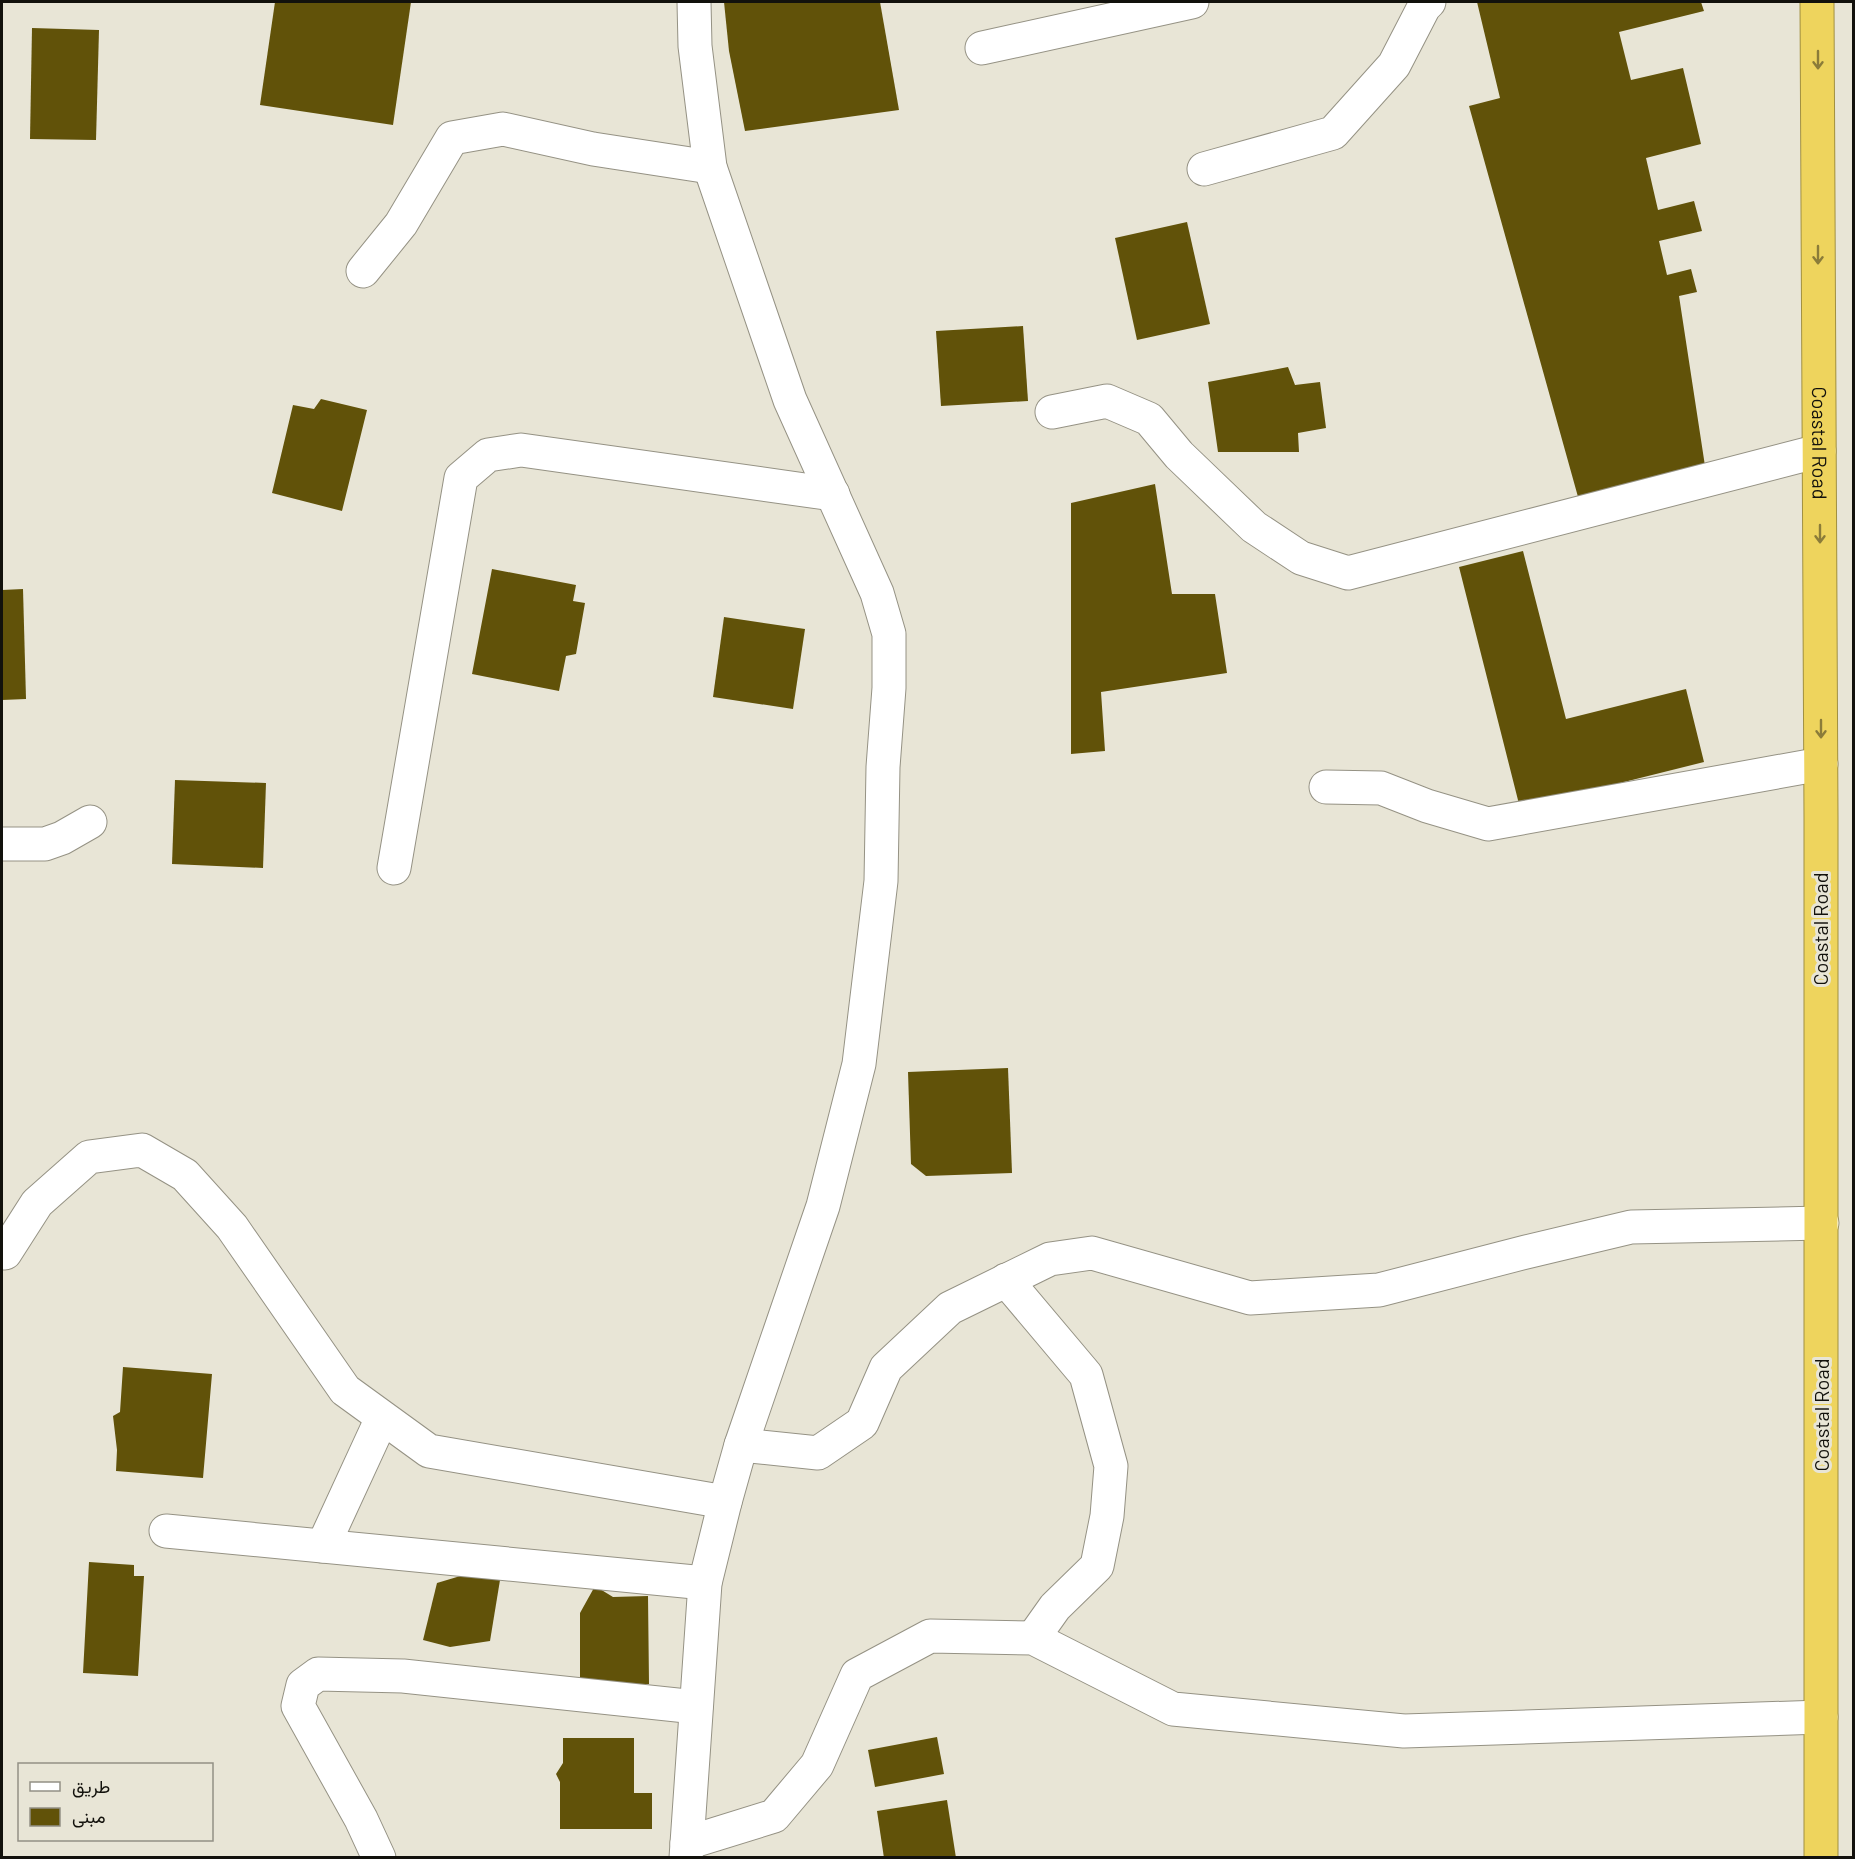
<svg xmlns="http://www.w3.org/2000/svg" width="1855" height="1859" viewBox="0 0 1855 1859" font-family="Barlow,Vazirmatn,sans-serif">
  <style>
    .building { fill: #615209 }
    .lines { fill: none; stroke-linecap: round; stroke-linejoin: round }
    .street-casing { stroke: #959284; stroke-width: 35 }
    .highway-casing { stroke: #a19041; stroke-width: 35 }
    .street { stroke: #fff; stroke-width: 33 }
    .highway { stroke: #eed45d; stroke-width: 33 }
    .oneway { stroke: #8b7c39 }
    .labels { text-anchor: middle; stroke-width: 6; stroke-linejoin: round; paint-order: stroke }
    .street-label { font-size: 20px; fill: #12110c; stroke: #e8e5d6 }
  </style>
  <rect width="100%" height="100%" fill="#e8e5d6"/>
  <g class="building">
    <polygon points="275,2 411,2 393,125 260,105"/>
    <polygon points="724,2 880,2 899,110 745,131 729,51"/>
    <polygon points="1477,2 1701,2 1704,11 1619,32 1631,80 1683,68 1701,144 1646,158 1658,210 1694,201 1702,231 1659,241 1667,275 1691,269 1697,292 1679,296 1705,466 1580,504 1469,106 1500,98"/>
    <polygon points="32,28 99,30 96,140 30,139"/>
    <polygon points="1187,222 1210,324 1137,340 1115,238"/>
    <polygon points="1023,326 1028,401 941,406 936,331"/>
    <polygon points="1288,367 1295,385 1320,382 1326,428 1298,433 1299,452 1218,452 1208,382"/>
    <polygon points="321,399 367,410 342,511 272,493 293,405 314,409"/>
    <polygon points="1155,484 1172,594 1215,594 1227,673 1101,692 1105,751 1071,754 1071,503"/>
    <polygon points="1523,551 1566,719 1686,689 1704,762 1520,808 1459,567"/>
    <polygon points="492,569 576,585 573,601 585,603 576,654 566,656 559,691 472,674"/>
    <polygon points="23,589 26,699 2,700 2,590"/>
    <polygon points="724,617 805,629 793,709 713,697"/>
    <polygon points="175,780 266,783 263,868 172,864"/>
    <polygon points="1008,1068 1012,1173 926,1176 911,1164 908,1072"/>
    <polygon points="123,1367 212,1374 203,1478 116,1471 117,1450 113,1416 120,1412"/>
    <polygon points="89,1562 134,1565 134,1576 144,1576 138,1676 83,1673"/>
    <polygon points="467,1574 500,1580 490,1641 450,1647 423,1640 437,1583"/>
    <polygon points="595,1586 613,1597 648,1596 649,1684 580,1684 580,1613"/>
    <polygon points="937,1737 944,1774 875,1787 868,1750"/>
    <polygon points="563,1738 634,1738 634,1793 652,1793 652,1829 560,1829 560,1782 556,1774 563,1763"/>
    <polygon points="947,1800 956,1858 884,1858 877,1811"/>
  </g>
  <g class="lines">
    <defs>
      <g id="street">
        <polyline points="982,48 1192,2"/>
        <polyline points="1204,169 1333,133 1394,65 1424,7 1429,2"/>
        <polyline points="363,271 401,224 452,138 503,129 593,149 710,167"/>
        <polyline points="1052,412 1107,401 1149,419 1179,455 1254,527 1301,558 1348,573 1819,451"/>
        <polyline points="1326,787 1381,788 1427,806 1488,824 1821,764"/>
        <polyline points="2,844 45,844 62,838 90,822"/>
        <polyline points="394,868 461,478 488,455 521,450 833,494"/>
        <polyline points="5,1253 37,1203 89,1157 142,1150 185,1175 232,1227 345,1390 429,1451 725,1502"/>
        <polyline points="1006,1280 1086,1375 1111,1466 1107,1516 1097,1566 1055,1607 1033,1638"/>
        <polyline points="741,1445 818,1453 862,1423 886,1368 950,1308 1050,1259 1092,1253 1250,1298 1379,1290 1526,1252 1631,1227 1822,1223"/>
        <polyline points="166,1531 705,1583"/>
        <polyline points="323,1546 382,1418"/>
        <polyline points="687,1843 774,1816 817,1765 857,1675 930,1636 1033,1638 1173,1709 1404,1731 1821,1717"/>
        <polyline points="379,1858 361,1819 298,1706 303,1685 318,1674 403,1676 696,1707"/>
        <polyline points="686,1858 705,1583 725,1502 741,1445 823,1206 859,1064 881,881 883,767 889,688 889,634 877,593 790,400 710,167 695,46 694,2"/>
      </g>
      <g id="highway">
        <path id="s1" d="M1817 2 1821 817V1858"/>
      </g>
    </defs>
    <use href="#street" class="street-casing"/>
    <use href="#highway" class="highway-casing"/>
    <use href="#street" class="street"/>
    <use href="#highway" class="highway"/>
  </g>
  <defs><path id="oneway-shaft" d="M-6 0H5M1.5-3L5.5 0L1.5 3" fill="none" stroke-width="1.6" stroke-linecap="round" stroke-linejoin="round" transform="scale(1.5)"/></defs>
  <g class="oneway">
    <use href="#oneway-shaft" transform="translate(1818 60) rotate(90)"/>
    <use href="#oneway-shaft" transform="translate(1818 255) rotate(90)"/>
    <use href="#oneway-shaft" transform="translate(1820 534) rotate(90)"/>
    <use href="#oneway-shaft" transform="translate(1821 729) rotate(90)"/>
  </g>
  <g class="labels">
    <g class="street-label">
      <text dy="7" stroke="none"><textPath href="#s1" startOffset="441">Coastal Road</textPath></text>
      <text transform="translate(1821 929) rotate(-90)" y="7">Coastal Road</text>
      <text transform="translate(1822 1415) rotate(-90)" y="7">Coastal Road</text>
    </g>
  </g>
  <rect width="1855" height="1859" fill="none" stroke="#12110c" stroke-width="6"/>
  <rect x="18" y="1763" width="195" height="78" fill="#e8e5d6" stroke="#929085" stroke-width="1.5"/>
  <rect x="30" y="1782" width="30" height="9" fill="#ffffff" stroke="#929085" stroke-width="1.5"/>
  <text x="72" y="1793" font-size="18" fill="#12110c">طريق</text>
  <rect x="30" y="1808" width="30" height="18" fill="#615209" stroke="#929085" stroke-width="1.5"/>
  <text x="72" y="1823" font-size="18" fill="#12110c">مبنى</text>
</svg>
